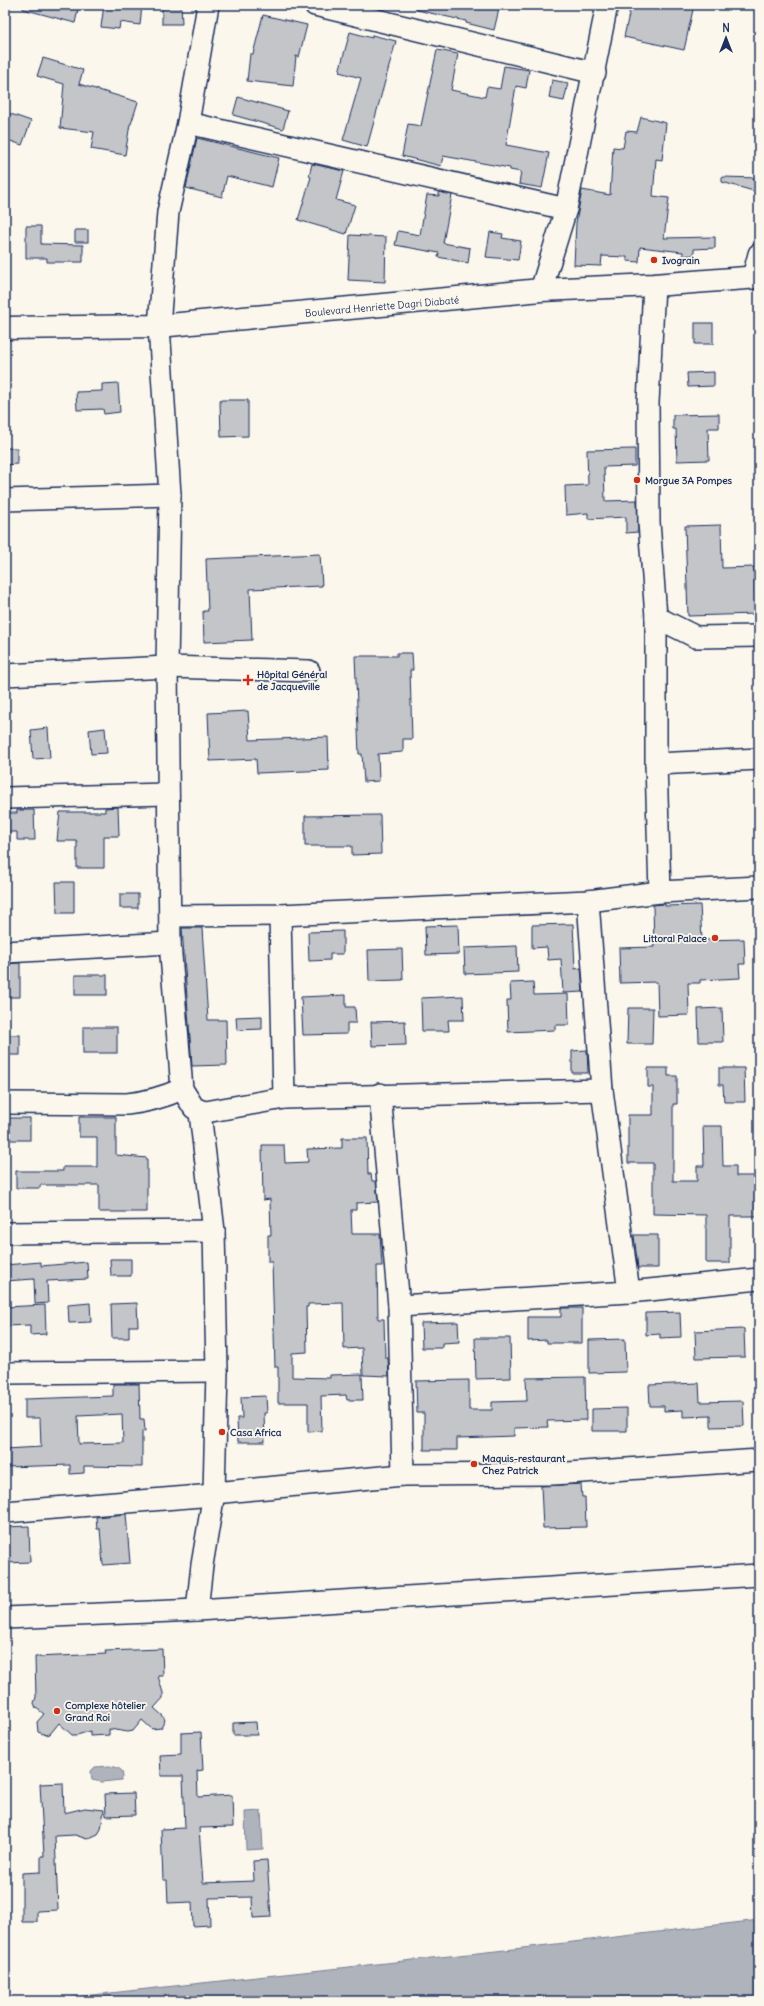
<svg xmlns="http://www.w3.org/2000/svg" width="764" height="2006" viewBox="0 0 764 2006" font-family="Delius,sans-serif">
  <style>
    .water { fill: #afb3bb; stroke: #747e96 }
    .building { fill: #c3c5c9; stroke: #1b2f5e; fill-rule: evenodd }
    .lines { fill: none; stroke-linecap: round; stroke-linejoin: round }
    .minor-casing { stroke: #1b2f5e; stroke-width: 24 }
    .major-casing { stroke: #1b2f5e; stroke-width: 25 }
    .minor { stroke: #fbf7ec; stroke-width: 21 }
    .major { stroke: #fbf7ec; stroke-width: 22 }
    .poi-dot { fill: #c8321e; stroke: #fbf7ec; stroke-width: 1.5 }
    .labels { text-anchor: middle; stroke-width: 3.5; stroke-linejoin: round; paint-order: stroke }
    .poi-label { font-size: 10px; font-weight: bold; fill: #1b2f5e; stroke: #fbf7ec; text-anchor: start }
    .street-label { font-size: 10px; fill: #1b2f5e; stroke: #fbf7ec }
  </style>
  <rect width="100%" height="100%" fill="#fbf7ec"/>
  <filter id="ink" filterUnits="userSpaceOnUse"><feTurbulence type="fractalNoise" baseFrequency=".025" numOctaves="2"/><feDisplacementMap in="SourceGraphic" scale="8" xChannelSelector="R" yChannelSelector="G"/><feConvolveMatrix kernelMatrix="1 2 1 2 8 2 1 2 1" color-interpolation-filters="sRGB"/></filter>
  <g filter="url(#ink)">
    <g class="water">
      <polygon points="110,1766 118,1768 122,1771 123,1777 121,1780 102,1782 92,1780 91,1771 95,1767"/>
      <polygon points="261,1811 263,1849 246,1850 245,1812"/>
      <polygon points="759,1920 759,2001 37,2001 514,1949"/>
    </g>
    <g class="building">
      <polygon points="24,5 79,5 75,23 23,9"/>
      <polygon points="104,5 142,5 140,25 120,22 119,29 101,27"/>
      <polygon points="162,5 181,5 182,24 162,24"/>
      <polygon points="417,5 500,5 494,30 466,23 466,21 417,10"/>
      <polygon points="631,5 694,5 684,50 624,37"/>
      <polygon points="263,15 307,25 299,57 296,56 293,86 247,81 250,54 253,54"/>
      <polygon points="350,32 372,38 372,35 396,41 367,147 343,140 361,78 339,72"/>
      <polygon points="437,50 458,54 451,90 485,97 487,87 500,89 504,66 529,70 526,88 516,86 506,145 549,153 542,188 519,184 521,172 510,170 510,168 443,156 441,166 402,156 408,124 421,126"/>
      <polygon points="43,58 83,70 79,84 138,102 131,124 130,124 125,155 91,149 94,132 60,128 64,84 37,76"/>
      <polygon points="552,80 568,83 564,101 549,98"/>
      <polygon points="238,97 288,111 283,129 233,115"/>
      <polygon points="5,112 31,121 22,145 5,139"/>
      <polygon points="641,117 666,123 662,160 656,159 653,196 669,198 664,238 715,237 715,248 694,249 694,255 683,256 683,252 640,247 639,262 627,261 627,257 602,256 601,266 574,265 576,223 582,190 610,195 613,147 623,148 626,131 637,132"/>
      <polygon points="197,138 279,158 272,187 227,176 222,197 186,188"/>
      <polygon points="312,164 344,171 336,200 355,205 346,234 298,220 311,177 309,176"/>
      <polygon points="722,177 759,178 757,192 722,182"/>
      <polygon points="439,192 452,195 443,243 470,248 468,263 438,257 439,253 395,245 398,231 420,235 427,195 439,196"/>
      <polygon points="26,226 41,226 41,244 83,245 83,262 47,262 47,258 26,258"/>
      <rect x="75" y="230" width="13" height="12"/>
      <polygon points="490,232 503,234 502,238 521,241 518,260 486,257"/>
      <polygon points="350,235 386,237 385,282 348,280"/>
      <rect x="695" y="323" width="18" height="21"/>
      <polygon points="714,372 714,386 688,387 687,373"/>
      <polygon points="118,383 120,412 104,414 103,409 77,410 76,392 102,391 102,384"/>
      <polygon points="220,400 248,400 248,436 221,437"/>
      <polygon points="719,414 719,428 708,428 709,460 677,461 676,429 673,429 673,415"/>
      <polygon points="5,448 17,448 17,464 5,465"/>
      <polygon points="635,449 635,466 604,467 605,501 637,500 638,532 626,533 626,517 588,519 588,513 566,515 565,486 588,485 587,450"/>
      <polygon points="721,525 722,568 754,567 756,614 688,616 685,526"/>
      <polygon points="320,554 322,586 250,589 252,640 204,642 203,611 208,611 206,559"/>
      <polygon points="397,653 412,653 413,670 410,670 412,739 403,739 403,752 378,754 379,781 364,782 362,754 359,754 355,656 397,656"/>
      <polygon points="248,711 250,740 328,737 329,770 257,773 256,759 210,761 208,713"/>
      <polygon points="48,728 50,758 33,759 31,730"/>
      <polygon points="105,728 107,753 91,754 89,730"/>
      <polygon points="118,807 119,836 104,836 104,868 77,868 77,841 57,841 60,812 105,812 105,808"/>
      <polygon points="17,810 34,810 35,840 17,840 17,832 5,832 5,813 17,813"/>
      <polygon points="380,815 381,854 352,855 352,846 305,846 305,816"/>
      <polygon points="56,882 74,882 74,913 57,913"/>
      <rect x="120" y="894" width="18" height="14"/>
      <polygon points="665,904 665,906 700,905 702,940 744,939 745,964 739,964 740,978 700,980 700,983 688,983 689,1015 658,1016 657,982 620,983 619,948 654,947 653,905"/>
      <polygon points="573,924 575,969 581,968 583,992 563,993 561,959 548,960 547,947 532,948 532,925"/>
      <polygon points="458,925 459,954 426,955 425,926"/>
      <polygon points="182,928 202,928 208,1020 226,1020 227,1065 192,1066"/>
      <polygon points="343,931 343,954 330,954 330,960 309,961 308,932"/>
      <polygon points="517,946 518,972 465,974 464,948"/>
      <polygon points="402,949 403,980 369,981 368,950"/>
      <polygon points="20,963 20,997 5,997 5,964"/>
      <rect x="75" y="975" width="32" height="20"/>
      <polygon points="533,982 534,995 568,994 569,1025 555,1025 555,1030 508,1032 507,1000 511,1000 510,983"/>
      <polygon points="346,995 346,1007 355,1007 356,1023 347,1023 347,1034 303,1035 301,997"/>
      <polygon points="463,996 464,1020 448,1020 449,1031 422,1031 421,998"/>
      <polygon points="628,1008 653,1008 652,1044 627,1044"/>
      <polygon points="722,1008 723,1042 699,1042 698,1009"/>
      <polygon points="262,1016 262,1029 237,1030 236,1017"/>
      <polygon points="405,1021 406,1045 372,1046 371,1022"/>
      <rect x="83" y="1027" width="34" height="26"/>
      <rect x="5" y="1035" width="15" height="20"/>
      <polygon points="587,1050 588,1073 572,1073 572,1051"/>
      <polygon points="648,1068 668,1068 668,1076 677,1076 677,1104 673,1104 673,1181 697,1181 697,1166 704,1166 703,1126 722,1126 723,1166 736,1166 736,1176 759,1176 759,1216 730,1216 730,1263 706,1263 706,1215 653,1214 653,1163 628,1163 628,1115 653,1115 653,1087 648,1087"/>
      <polygon points="719,1068 744,1068 745,1102 724,1102 723,1085 719,1085"/>
      <polygon points="79,1117 116,1117 116,1155 147,1158 147,1212 99,1212 99,1185 40,1185 40,1188 16,1188 16,1171 63,1171 63,1167 97,1167 97,1137 79,1137"/>
      <rect x="5" y="1118" width="25" height="22"/>
      <polygon points="342,1138 367,1138 368,1174 371,1174 372,1181 376,1181 378,1202 356,1203 356,1210 351,1210 352,1234 380,1234 382,1266 377,1266 378,1319 384,1319 385,1358 388,1358 389,1376 363,1375 362,1348 344,1349 343,1303 308,1304 308,1307 306,1307 307,1352 292,1353 292,1377 330,1378 330,1375 362,1374 363,1400 347,1400 346,1395 321,1396 322,1431 308,1432 308,1403 278,1403 278,1367 275,1367 272,1262 268,1262 268,1235 271,1235 270,1199 263,1200 262,1145 284,1145 285,1163 308,1162 307,1149 342,1148"/>
      <polygon points="634,1235 658,1235 658,1268 638,1268"/>
      <polygon points="110,1259 131,1259 131,1276 111,1276"/>
      <polygon points="41,1262 41,1266 87,1262 88,1279 47,1281 48,1303 35,1304 34,1279 5,1281 5,1265"/>
      <polygon points="90,1303 91,1322 69,1323 68,1305"/>
      <polygon points="137,1303 138,1326 129,1326 129,1338 112,1338 111,1304"/>
      <polygon points="45,1305 46,1334 30,1335 30,1325 5,1326 5,1307"/>
      <polygon points="561,1308 582,1308 582,1343 547,1343 547,1340 528,1341 528,1317 561,1317"/>
      <polygon points="680,1312 681,1337 660,1338 660,1334 646,1335 646,1313"/>
      <polygon points="458,1322 459,1342 442,1343 442,1348 422,1348 421,1323"/>
      <polygon points="744,1329 745,1357 696,1358 695,1331"/>
      <polygon points="475,1338 510,1338 511,1378 476,1379"/>
      <polygon points="625,1339 626,1372 589,1373 589,1340"/>
      <polygon points="585,1377 586,1420 547,1421 548,1427 514,1428 514,1436 457,1438 457,1450 424,1450 424,1413 417,1413 416,1381 469,1380 469,1410 492,1410 492,1402 527,1401 526,1378"/>
      <polygon points="699,1383 700,1402 743,1401 744,1426 711,1427 711,1416 683,1417 683,1410 664,1411 664,1406 650,1406 649,1385"/>
      <path d="M113 1384H139L140 1419H144L145 1431H142V1467L84 1466V1473L70 1474V1465L5 1467V1449L41 1447 40 1418H25V1399L113 1396ZM122 1414 123 1443 79 1444 78 1416Z"/>
      <polygon points="266,1396 267,1413 264,1413 265,1442 238,1442 237,1418 242,1418 241,1397"/>
      <polygon points="627,1408 627,1431 592,1431 592,1409"/>
      <polygon points="581,1484 582,1497 585,1497 586,1527 543,1528 541,1486"/>
      <polygon points="126,1514 130,1563 103,1565 100,1529 97,1529 96,1517"/>
      <polygon points="29,1526 30,1562 5,1563 5,1527"/>
      <polygon points="162,1649 163,1676 158,1676 163,1693 163,1698 154,1708 163,1716 165,1720 161,1728 152,1729 142,1720 133,1731 128,1732 109,1729 109,1735 90,1736 90,1731 77,1735 72,1735 59,1723 50,1734 46,1735 38,1732 37,1722 44,1714 36,1708 34,1703 36,1697 35,1657 106,1654 105,1651"/>
      <polygon points="256,1722 257,1735 233,1735 233,1723"/>
      <polygon points="201,1732 203,1770 197,1771 198,1797 232,1795 233,1827 199,1828 203,1883 254,1881 253,1861 267,1860 271,1917 253,1918 252,1897 209,1898 210,1925 193,1926 192,1902 168,1903 167,1880 163,1880 161,1829 185,1828 183,1776 161,1776 160,1755 181,1754 181,1733"/>
      <polygon points="63,1783 64,1813 85,1808 104,1810 101,1829 98,1834 87,1839 75,1835 55,1836 58,1910 37,1911 37,1922 22,1922 22,1873 41,1872 41,1856 44,1856 40,1784"/>
      <polygon points="134,1793 135,1815 106,1816 105,1794"/>
    </g>
    <g class="lines">
      <defs>
        <g id="minor">
          <polyline points="315,5 595,73"/>
          <polyline points="188,123 566,209"/>
          <polyline points="753,277 759,254"/>
          <polyline points="654,285 648,403 649,522 656,617 656,764 660,892"/>
          <polyline points="541,290 566,209 607,5"/>
          <polyline points="5,500 170,495"/>
          <polyline points="656,617 696,637 759,636"/>
          <polyline points="5,675 167,667 309,671"/>
          <polyline points="656,764 759,759"/>
          <polyline points="5,798 168,794"/>
          <polyline points="588,901 602,1090 629,1292"/>
          <polyline points="280,915 284,1098"/>
          <polyline points="171,916 280,915 588,901 660,892 759,887"/>
          <polyline points="5,952 170,943"/>
          <polyline points="380,1094 399,1306 403,1475"/>
          <path d="M5 1103 127 1104C147 1102 164 1097 182 1089"/>
          <polyline points="200,1113 284,1098 602,1090"/>
          <polyline points="5,1233 214,1231"/>
          <polyline points="399,1306 629,1292 759,1279"/>
          <polyline points="5,1373 217,1371"/>
          <polyline points="214,1493 403,1475 553,1474 759,1460"/>
          <polyline points="5,1512 213,1495"/>
          <polyline points="197,1610 202,1565 214,1493 217,1371 214,1231 200,1113 204,1112 194,1108 182,1089 170,943 167,667 170,495 159,326 168,212 188,123 208,5"/>
          <polyline points="5,1618 197,1610 759,1575"/>
        </g>
        <polyline id="major" points="5,328 159,326 541,290 654,285 759,277"/>
      </defs>
      <use href="#minor" class="minor-casing"/>
      <use href="#major" class="major-casing"/>
      <use href="#minor" class="minor"/>
      <use href="#major" class="major"/>
    </g>
  </g>
  <g class="poi-dot">
    <circle cx="654" cy="260" r="4"/>
    <circle cx="637" cy="480" r="4"/>
    <path d="M246 674h4v4h4v4h-4v4h-4v-4h-4v-4h4z"/>
    <circle cx="715" cy="938" r="4"/>
    <circle cx="222" cy="1432" r="4"/>
    <circle cx="474" cy="1464" r="4"/>
    <circle cx="57" cy="1711" r="4"/>
  </g>
  <g class="labels">
    <g class="poi-label">
      <text x="662" y="264">Ivograin</text>
      <text x="645" y="484">Morgue 3A Pompes</text>
      <text x="257" y="678">Hôpital Général<tspan x="257" dy="12">de Jacqueville</tspan></text>
      <text x="707" y="942" text-anchor="end">Littoral Palace</text>
      <text x="230" y="1436">Casa Africa</text>
      <text x="482" y="1462">Maquis-restaurant<tspan x="482" dy="12">Chez Patrick</tspan></text>
      <text x="65" y="1709">Complexe hôtelier<tspan x="65" dy="12">Grand Roi</tspan></text>
    </g>
    <g class="street-label">
      <text transform="translate(382 306) rotate(-5)" y="4">Boulevard Henriette Dagri Diabaté</text>
    </g>
  </g>
  <rect width="764" height="2006" fill="none" stroke="#fbf7ec" stroke-width="20"/>
  <rect x="10" y="10" width="744" height="1986" fill="none" stroke="#1b2f5e" stroke-width="1.5" filter="url(#ink)"/>
  <g transform="translate(726 38)" stroke="#fbf7ec" stroke-width="3" paint-order="stroke">
  <path d="M0-3L7 15L0 10L-7 15Z" fill="#1b2f5e"/>
  <text y="-6" font-size="11" font-weight="bold" text-anchor="middle" fill="#1b2f5e">N</text>
  </g>
</svg>
